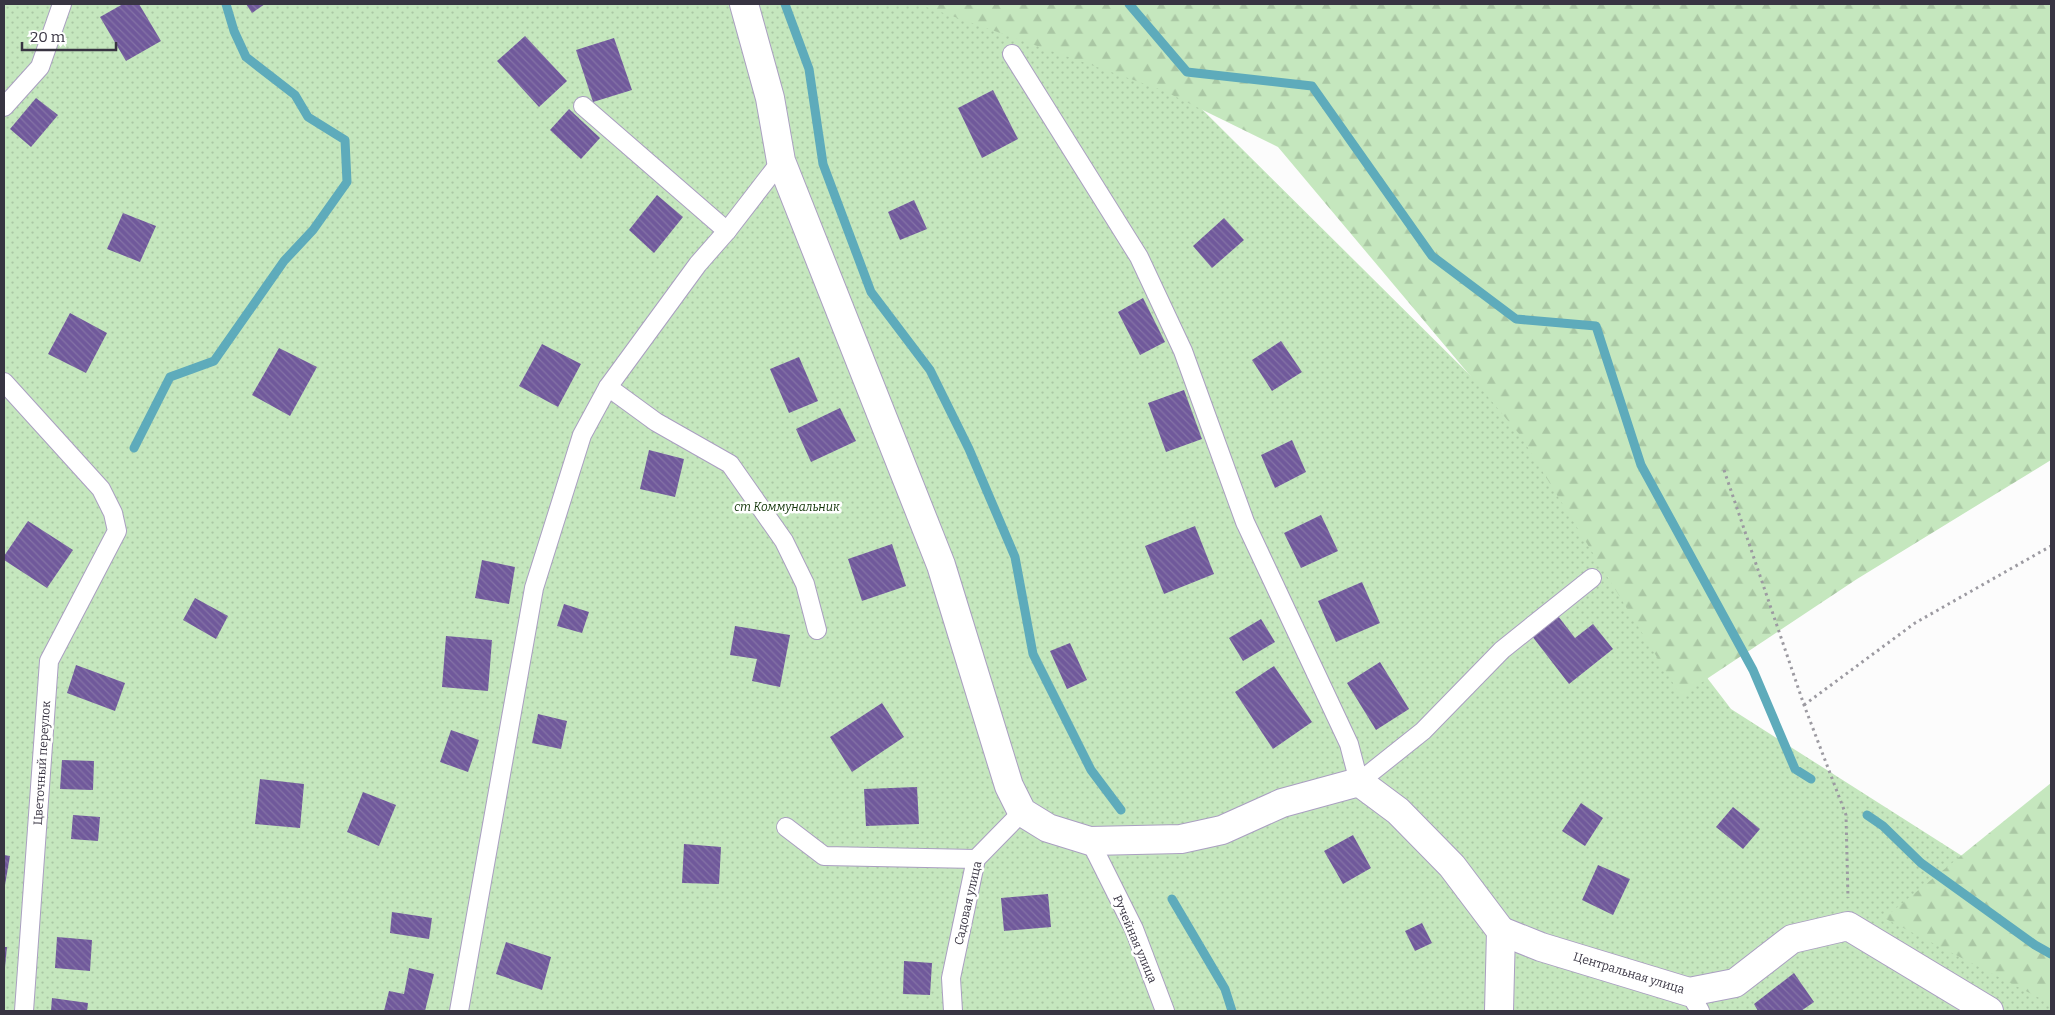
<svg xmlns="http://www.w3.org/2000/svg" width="2055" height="1015" viewBox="0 0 2055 1015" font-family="Bitter,serif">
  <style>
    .green { fill: url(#green-dots) }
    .forest { fill: url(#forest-firs) }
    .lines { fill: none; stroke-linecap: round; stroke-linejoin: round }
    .stream { stroke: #5eabbb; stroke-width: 9 }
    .building { fill: url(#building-back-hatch) }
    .lane-casing { stroke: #aa9fc1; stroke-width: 20 }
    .street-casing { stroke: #aa9fc1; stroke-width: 30 }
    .path { stroke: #9c9aa1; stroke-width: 3; stroke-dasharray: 2.5 4; stroke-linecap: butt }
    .lane { stroke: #fff; stroke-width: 18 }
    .street { stroke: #fff; stroke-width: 28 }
    .labels { text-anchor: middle; stroke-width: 5; stroke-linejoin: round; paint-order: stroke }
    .park-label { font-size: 12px; font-style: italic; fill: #123508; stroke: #fff }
    .street-label { font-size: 12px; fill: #383442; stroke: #fff }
  </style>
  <defs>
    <pattern id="green-dots" width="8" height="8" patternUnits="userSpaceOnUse" patternTransform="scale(1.25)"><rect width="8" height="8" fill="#c5e7be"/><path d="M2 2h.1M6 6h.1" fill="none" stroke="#aac7a4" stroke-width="1.8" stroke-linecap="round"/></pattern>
    <pattern id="forest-firs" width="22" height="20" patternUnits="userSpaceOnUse" patternTransform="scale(1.25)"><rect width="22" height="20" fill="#c5e7be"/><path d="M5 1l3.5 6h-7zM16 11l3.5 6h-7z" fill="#aac7a4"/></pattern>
    <pattern id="building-back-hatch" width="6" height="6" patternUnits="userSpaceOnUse" patternTransform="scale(1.25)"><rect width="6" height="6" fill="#70599b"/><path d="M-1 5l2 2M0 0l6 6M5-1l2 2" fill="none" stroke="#8573a6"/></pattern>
  </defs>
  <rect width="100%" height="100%" fill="#fcfcfc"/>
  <polygon class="green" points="4,4 1096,4 1491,396 1731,709 1981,868 2051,911 2051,1011 4,1011"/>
  <g class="forest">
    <polygon points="918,4 2051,4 2051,460 1857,579 1681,696 1520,435 1278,147 1162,90"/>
    <polygon points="2051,783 2051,1004 1884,918"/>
  </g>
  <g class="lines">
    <g class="stream">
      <polyline points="785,4 809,69 823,164 871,292 930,370 969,449 1015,557 1033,654 1091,770 1121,810"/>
      <polyline points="1129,4 1187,72 1312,86 1432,256 1516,319 1596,326 1641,465 1753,670 1795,769 1811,779"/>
      <polyline points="134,448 170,377 214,361 284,261 313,230 347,182 345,140 308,117 295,95 246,57 234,31 226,4"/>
      <polyline points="1867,815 1883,826 1921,863 2035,945 2051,954"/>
      <polyline points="1172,899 1225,989 1232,1011"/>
    </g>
  </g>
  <g class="building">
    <polygon points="123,4 139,4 161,41 126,61 100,17"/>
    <polygon points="246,4 265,4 252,13"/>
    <polygon points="525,36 567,81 539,107 497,61"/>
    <polygon points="614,38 632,90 593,102 576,50"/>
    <polygon points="993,90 1018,139 982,158 958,108"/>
    <polygon points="36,98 58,115 31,147 10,129"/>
    <polygon points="569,109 600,138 581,159 550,130"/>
    <polygon points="657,195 683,217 654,253 629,230"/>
    <polygon points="914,200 927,229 900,240 888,212"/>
    <polygon points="123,213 156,226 140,262 107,249"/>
    <polygon points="1224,218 1244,240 1212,268 1193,246"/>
    <polygon points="1143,298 1165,342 1140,355 1118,312"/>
    <polygon points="70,313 107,333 86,373 48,354"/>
    <polygon points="1281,341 1302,372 1272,391 1252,360"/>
    <polygon points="542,344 581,364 558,407 519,386"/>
    <polygon points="279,348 317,367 290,416 252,395"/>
    <polygon points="799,357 818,401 789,413 770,369"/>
    <polygon points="1184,390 1202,439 1166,452 1148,403"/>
    <polygon points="840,408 856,441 811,462 796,429"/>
    <polygon points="1292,440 1306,472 1275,488 1261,455"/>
    <polygon points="649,450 684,459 675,497 640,489"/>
    <polygon points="1321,515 1338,551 1301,568 1284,533"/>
    <polygon points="28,521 73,550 47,588 4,560 4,556"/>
    <polygon points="1195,526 1214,574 1164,594 1145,546"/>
    <polygon points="892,544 906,586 862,601 848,559"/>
    <polygon points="482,560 515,567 509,604 475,598"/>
    <polygon points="1362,582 1380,623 1336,642 1318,601"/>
    <polygon points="195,598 228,616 216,639 183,620"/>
    <polygon points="564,604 589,612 582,633 557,626"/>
    <polygon points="1558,616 1575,638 1593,624 1613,649 1569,684 1532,636"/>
    <polygon points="1261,619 1275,642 1243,661 1229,638"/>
    <polygon points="735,626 790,635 780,687 752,681 757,659 730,655"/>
    <polygon points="446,636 492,640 488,691 442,687"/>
    <polygon points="1070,643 1087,680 1067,689 1050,651"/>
    <polygon points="1380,662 1409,709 1376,730 1347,683"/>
    <polygon points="76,665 125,683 115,711 67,693"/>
    <polygon points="1274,666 1312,722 1273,749 1235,692"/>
    <polygon points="882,703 904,737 852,772 830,737"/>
    <polygon points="538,714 567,721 561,749 532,743"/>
    <polygon points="451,730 479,740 468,772 440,762"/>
    <polygon points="62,760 94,761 93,790 60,789"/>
    <polygon points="260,779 304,784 300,828 255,824"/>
    <polygon points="917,787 919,824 866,826 864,789"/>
    <polygon points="363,792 396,805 379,846 347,832"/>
    <polygon points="1581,803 1603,818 1585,846 1562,831"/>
    <polygon points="1733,807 1760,829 1743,849 1716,827"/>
    <polygon points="73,815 100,817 98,841 71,839"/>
    <polygon points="1353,835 1371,868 1343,884 1324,851"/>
    <polygon points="684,844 721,847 719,884 682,883"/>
    <polygon points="4,855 10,856 5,885 4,885"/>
    <polygon points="1598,865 1630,879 1613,915 1582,900"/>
    <polygon points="1048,894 1051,927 1004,931 1001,898"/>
    <polygon points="392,912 432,918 429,939 390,933"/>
    <polygon points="1422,923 1432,943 1415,951 1405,931"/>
    <polygon points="57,937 92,940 90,971 55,968"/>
    <polygon points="506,942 551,957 542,990 496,974"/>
    <polygon points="4,947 7,947 5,967 4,967"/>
    <polygon points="904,961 932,963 930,995 903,994"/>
    <polygon points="409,968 434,974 425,1011 384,1011 389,991 404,994"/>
    <polygon points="1794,973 1814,1002 1801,1011 1758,1011 1754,1004"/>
    <polygon points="52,998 88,1003 87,1011 51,1011"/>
  </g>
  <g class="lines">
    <defs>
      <g id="lane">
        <polyline points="1012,54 1139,257 1183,351 1245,522 1349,744 1359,782 1423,731 1502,650 1592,578"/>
        <polyline points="583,106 727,231"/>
        <polyline points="4,107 40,67 62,4"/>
        <polyline points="4,382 101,489 113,513 117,531 49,661 24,1011"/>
        <polyline points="608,387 656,422 730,464 784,541 805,584 817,630"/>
        <polyline points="786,827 824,856 976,859"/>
        <polyline points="1090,841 1134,929 1165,1011"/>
        <polyline points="1689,992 1700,1011"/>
        <polyline points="459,1011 534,588 582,435 608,387 698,264 727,231 781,161"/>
        <polyline points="953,1011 951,978 976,859 1022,812"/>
      </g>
      <g id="street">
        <polyline points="744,4 770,98 781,161 941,565 1009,786 1022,812 1048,828 1090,841 1181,839 1222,830 1282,803 1359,782 1398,811 1452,866 1501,931"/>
        <polyline points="1501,931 1541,947 1689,992 1735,983 1792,939 1848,926 1989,1011"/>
        <polyline points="1499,1011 1501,931"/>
      </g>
    </defs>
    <use href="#lane" class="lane-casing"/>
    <use href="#street" class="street-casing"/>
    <g class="path">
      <polyline points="1724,470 1804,705 1846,815 1848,898"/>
      <polyline points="1804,705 1915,623 2051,546"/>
    </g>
    <use href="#lane" class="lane"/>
    <use href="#street" class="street"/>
  </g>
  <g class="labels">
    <g class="park-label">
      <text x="787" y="511">ст Коммунальник</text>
    </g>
    <g class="street-label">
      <text transform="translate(42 763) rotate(-86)" y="4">Цветочный переулок</text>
      <text transform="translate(968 903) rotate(-77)" y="4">Садовая улица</text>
      <text transform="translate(1135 939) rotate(67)" y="4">Ручейная улица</text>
      <text transform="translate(1629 973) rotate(17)" y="4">Центральная улица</text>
    </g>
  </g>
  <rect width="2055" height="1015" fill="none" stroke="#383442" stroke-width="10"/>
  <path d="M22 42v8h94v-8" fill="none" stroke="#383442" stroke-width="2.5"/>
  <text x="30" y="42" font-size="15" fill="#383442" stroke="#ffffff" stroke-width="4" paint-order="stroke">20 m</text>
</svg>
